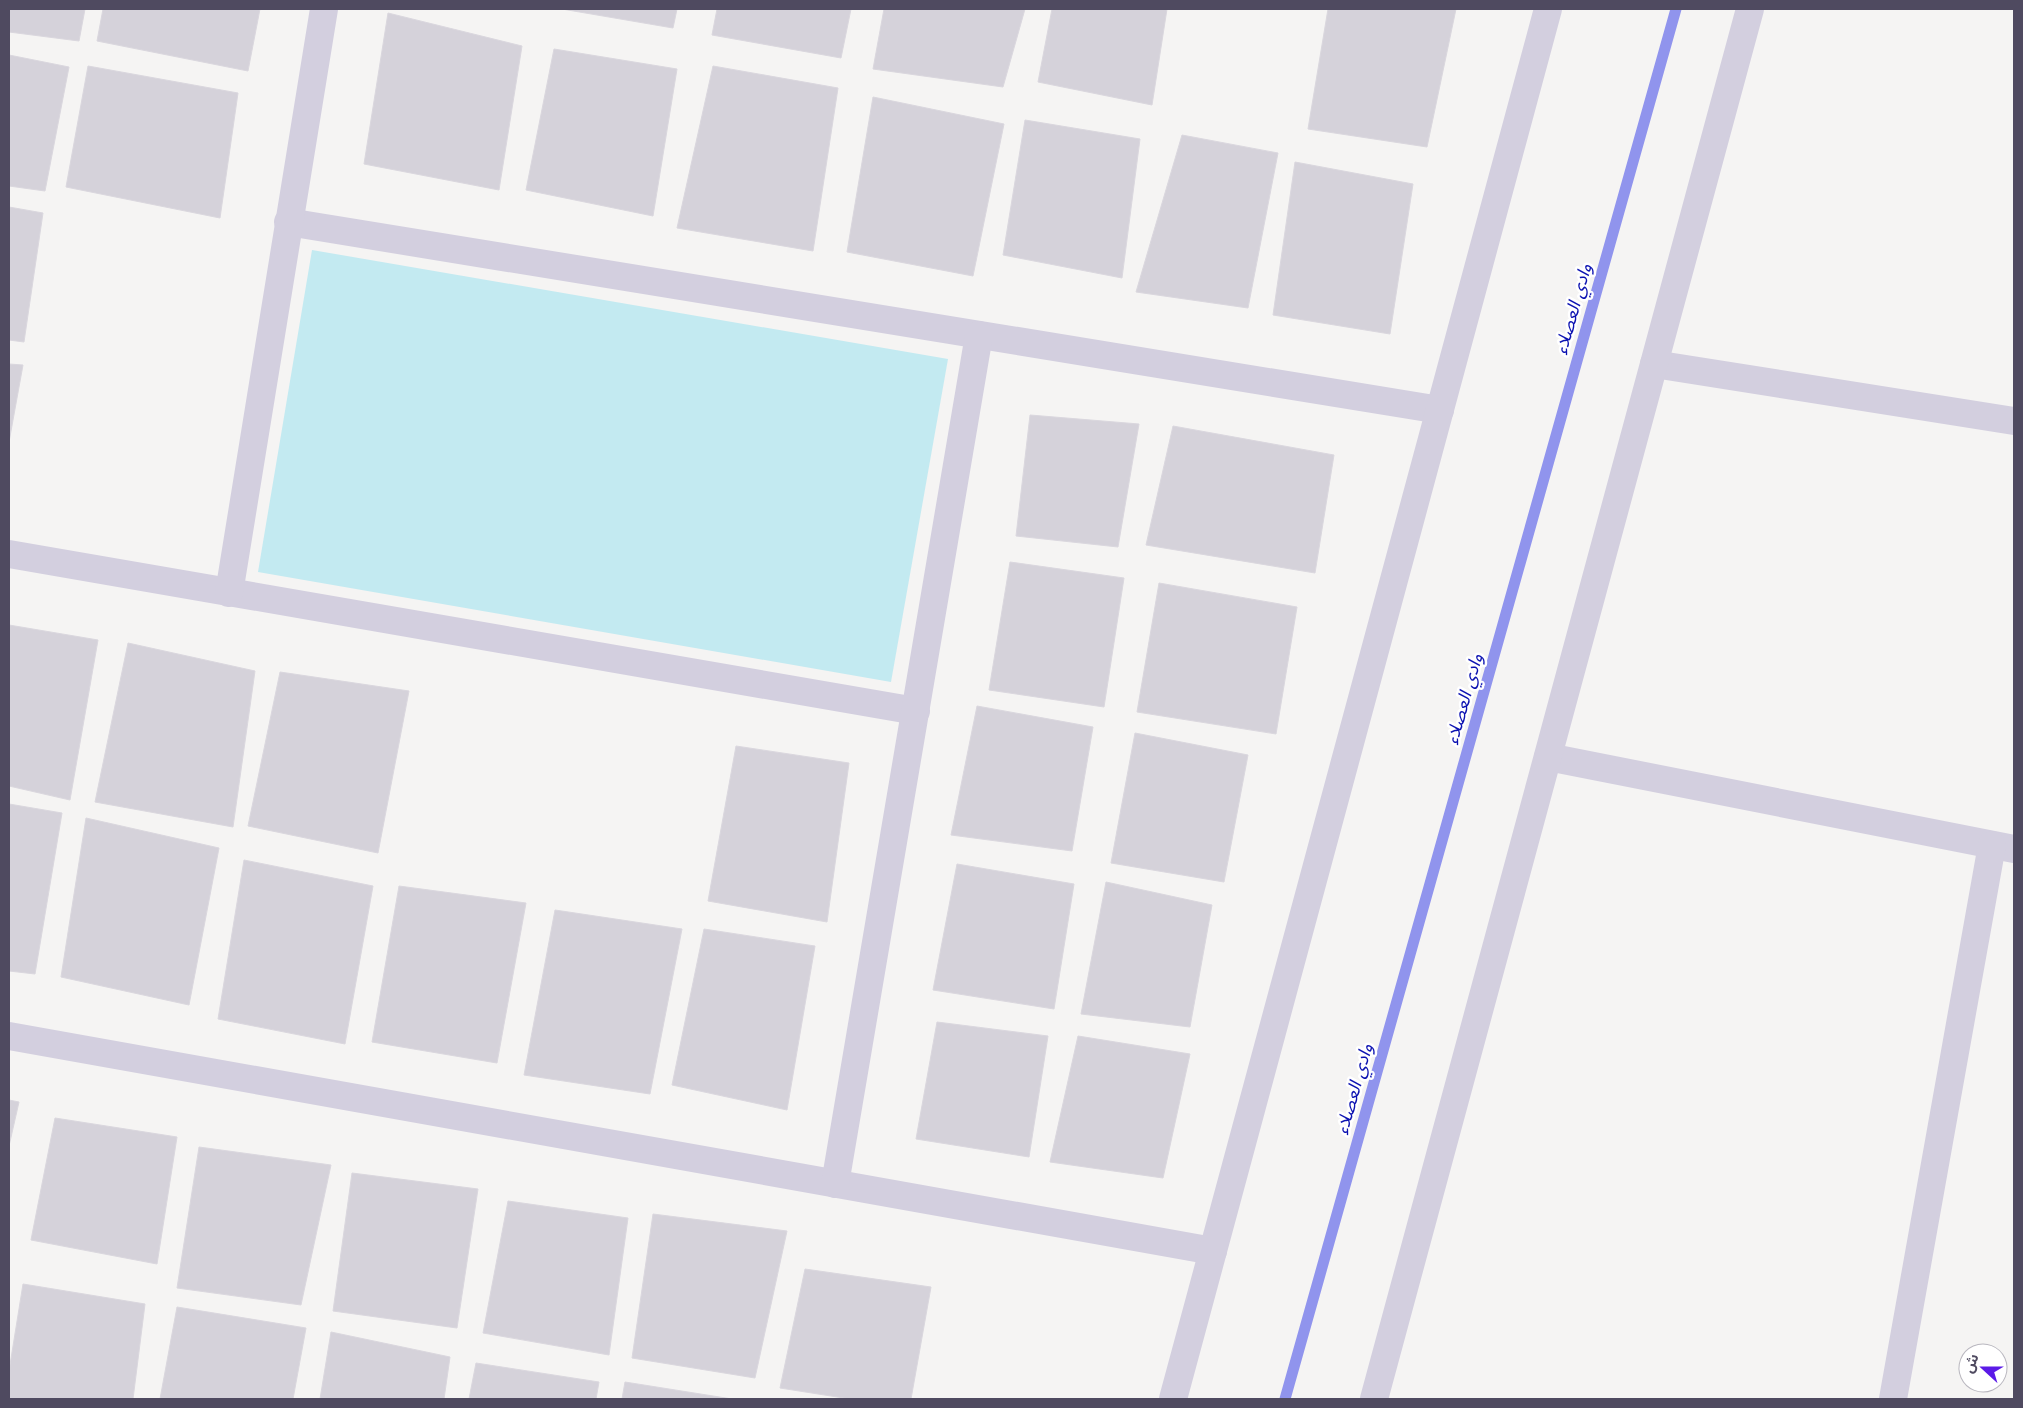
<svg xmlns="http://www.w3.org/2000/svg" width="2023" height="1408" viewBox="0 0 2023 1408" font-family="Arial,'Noto Sans Arabic',sans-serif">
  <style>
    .green { fill: #c3eaf1 }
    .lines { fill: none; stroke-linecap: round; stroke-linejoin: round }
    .stream { stroke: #9094ed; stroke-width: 11 }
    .building { fill: #d5d2da; stroke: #dad7de }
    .street { stroke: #d3cfdf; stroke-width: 28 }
    .labels { text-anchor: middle; stroke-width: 5; stroke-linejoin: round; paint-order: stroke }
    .water-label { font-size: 18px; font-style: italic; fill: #0c12b1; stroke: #fff }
  </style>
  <rect width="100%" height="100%" fill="#f5f4f3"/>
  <polygon class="green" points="312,250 948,359 891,682 258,572"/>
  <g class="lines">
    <polyline class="stream" points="1285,1399 1676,9"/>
  </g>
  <g class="building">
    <polygon points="9,9 85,9 79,41 9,32"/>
    <polygon points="103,9 260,9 248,71 97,41"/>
    <polygon points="562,9 677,9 673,28"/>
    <polygon points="717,9 851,9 841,58 712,35"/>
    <polygon points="884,9 1025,9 1003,87 873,69"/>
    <polygon points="1052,9 1167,9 1152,105 1038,82"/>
    <polygon points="1328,9 1456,9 1427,147 1308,129"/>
    <polygon points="388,13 522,46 499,190 364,164"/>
    <polygon points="554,49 677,69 653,216 526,190"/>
    <polygon points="9,55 69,67 45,191 9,186"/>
    <polygon points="88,66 238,93 220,218 66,187"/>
    <polygon points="713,66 838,88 813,251 677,228"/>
    <polygon points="873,97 1004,124 973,276 847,252"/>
    <polygon points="1025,120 1140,139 1122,278 1003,255"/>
    <polygon points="1182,135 1278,153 1248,308 1136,292"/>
    <polygon points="1295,162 1413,184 1390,334 1273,315"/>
    <polygon points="9,207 43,213 24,342 9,340"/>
    <polygon points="9,364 23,365 9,442"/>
    <polygon points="1030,415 1139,424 1118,547 1016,536"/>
    <polygon points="1173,426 1334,455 1315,573 1146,545"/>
    <polygon points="1010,562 1124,578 1104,707 989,690"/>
    <polygon points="1159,583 1297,607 1276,734 1137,712"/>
    <polygon points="9,625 98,640 70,800 9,786"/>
    <polygon points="128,643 255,671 233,827 95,802"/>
    <polygon points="280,672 409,691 378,853 248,826"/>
    <polygon points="977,706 1093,727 1072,851 951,835"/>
    <polygon points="1135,733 1248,755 1224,882 1111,863"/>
    <polygon points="736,746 849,763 827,922 708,901"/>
    <polygon points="9,804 62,813 35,974 9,971"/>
    <polygon points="86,818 219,848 189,1005 61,977"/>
    <polygon points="244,860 373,886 345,1044 218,1019"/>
    <polygon points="957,864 1074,884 1054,1009 933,990"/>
    <polygon points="1106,882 1212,905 1190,1027 1081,1014"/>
    <polygon points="399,886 526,903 497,1063 372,1042"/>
    <polygon points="555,910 682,929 650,1094 524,1075"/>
    <polygon points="704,929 815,946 787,1110 672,1085"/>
    <polygon points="937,1022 1048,1036 1029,1157 916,1139"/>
    <polygon points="1078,1036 1190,1054 1163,1178 1050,1162"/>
    <polygon points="9,1100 19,1102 9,1146"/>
    <polygon points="55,1118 177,1137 157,1264 31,1240"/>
    <polygon points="199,1147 331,1165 301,1305 177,1288"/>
    <polygon points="352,1173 478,1189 457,1328 333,1311"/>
    <polygon points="508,1201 628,1218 609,1355 483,1333"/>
    <polygon points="653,1214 787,1231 755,1378 632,1358"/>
    <polygon points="805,1269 931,1287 911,1399 850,1399 780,1388"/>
    <polygon points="23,1284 145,1304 133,1399 9,1399 9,1371"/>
    <polygon points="177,1307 306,1328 293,1399 160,1399"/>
    <polygon points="331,1332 450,1357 444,1399 320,1399"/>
    <polygon points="476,1363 599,1382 596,1399 469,1399"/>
    <polygon points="625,1382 732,1399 622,1399"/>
  </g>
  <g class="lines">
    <g class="street">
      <polyline points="288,222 1440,410"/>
      <polyline points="1654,364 2014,421"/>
      <polyline points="9,554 916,711"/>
      <polyline points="229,593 324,9"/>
      <polyline points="1548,757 2014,849"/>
      <polyline points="9,1036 1213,1251"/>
      <polyline points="835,1184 979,335"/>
      <polyline points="1173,1399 1548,9"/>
      <polyline points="1374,1399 1750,9"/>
      <polyline points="1893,1399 1992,845"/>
    </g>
  </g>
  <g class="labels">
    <g class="water-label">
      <text transform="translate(1573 309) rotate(-74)" y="6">وادي العصلاء</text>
      <text transform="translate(1464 699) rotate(-74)" y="6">وادي العصلاء</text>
      <text transform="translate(1354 1089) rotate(-74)" y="6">وادي العصلاء</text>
    </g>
  </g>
  <rect width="2023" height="1408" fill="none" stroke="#4f4a60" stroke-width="20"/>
  <g transform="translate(1983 1368) rotate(291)"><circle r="24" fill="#ffffff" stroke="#b9b7bf"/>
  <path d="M0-4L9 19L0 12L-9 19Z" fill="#5b1ae7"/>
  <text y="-8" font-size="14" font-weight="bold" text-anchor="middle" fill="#4f4a60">ش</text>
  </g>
</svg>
